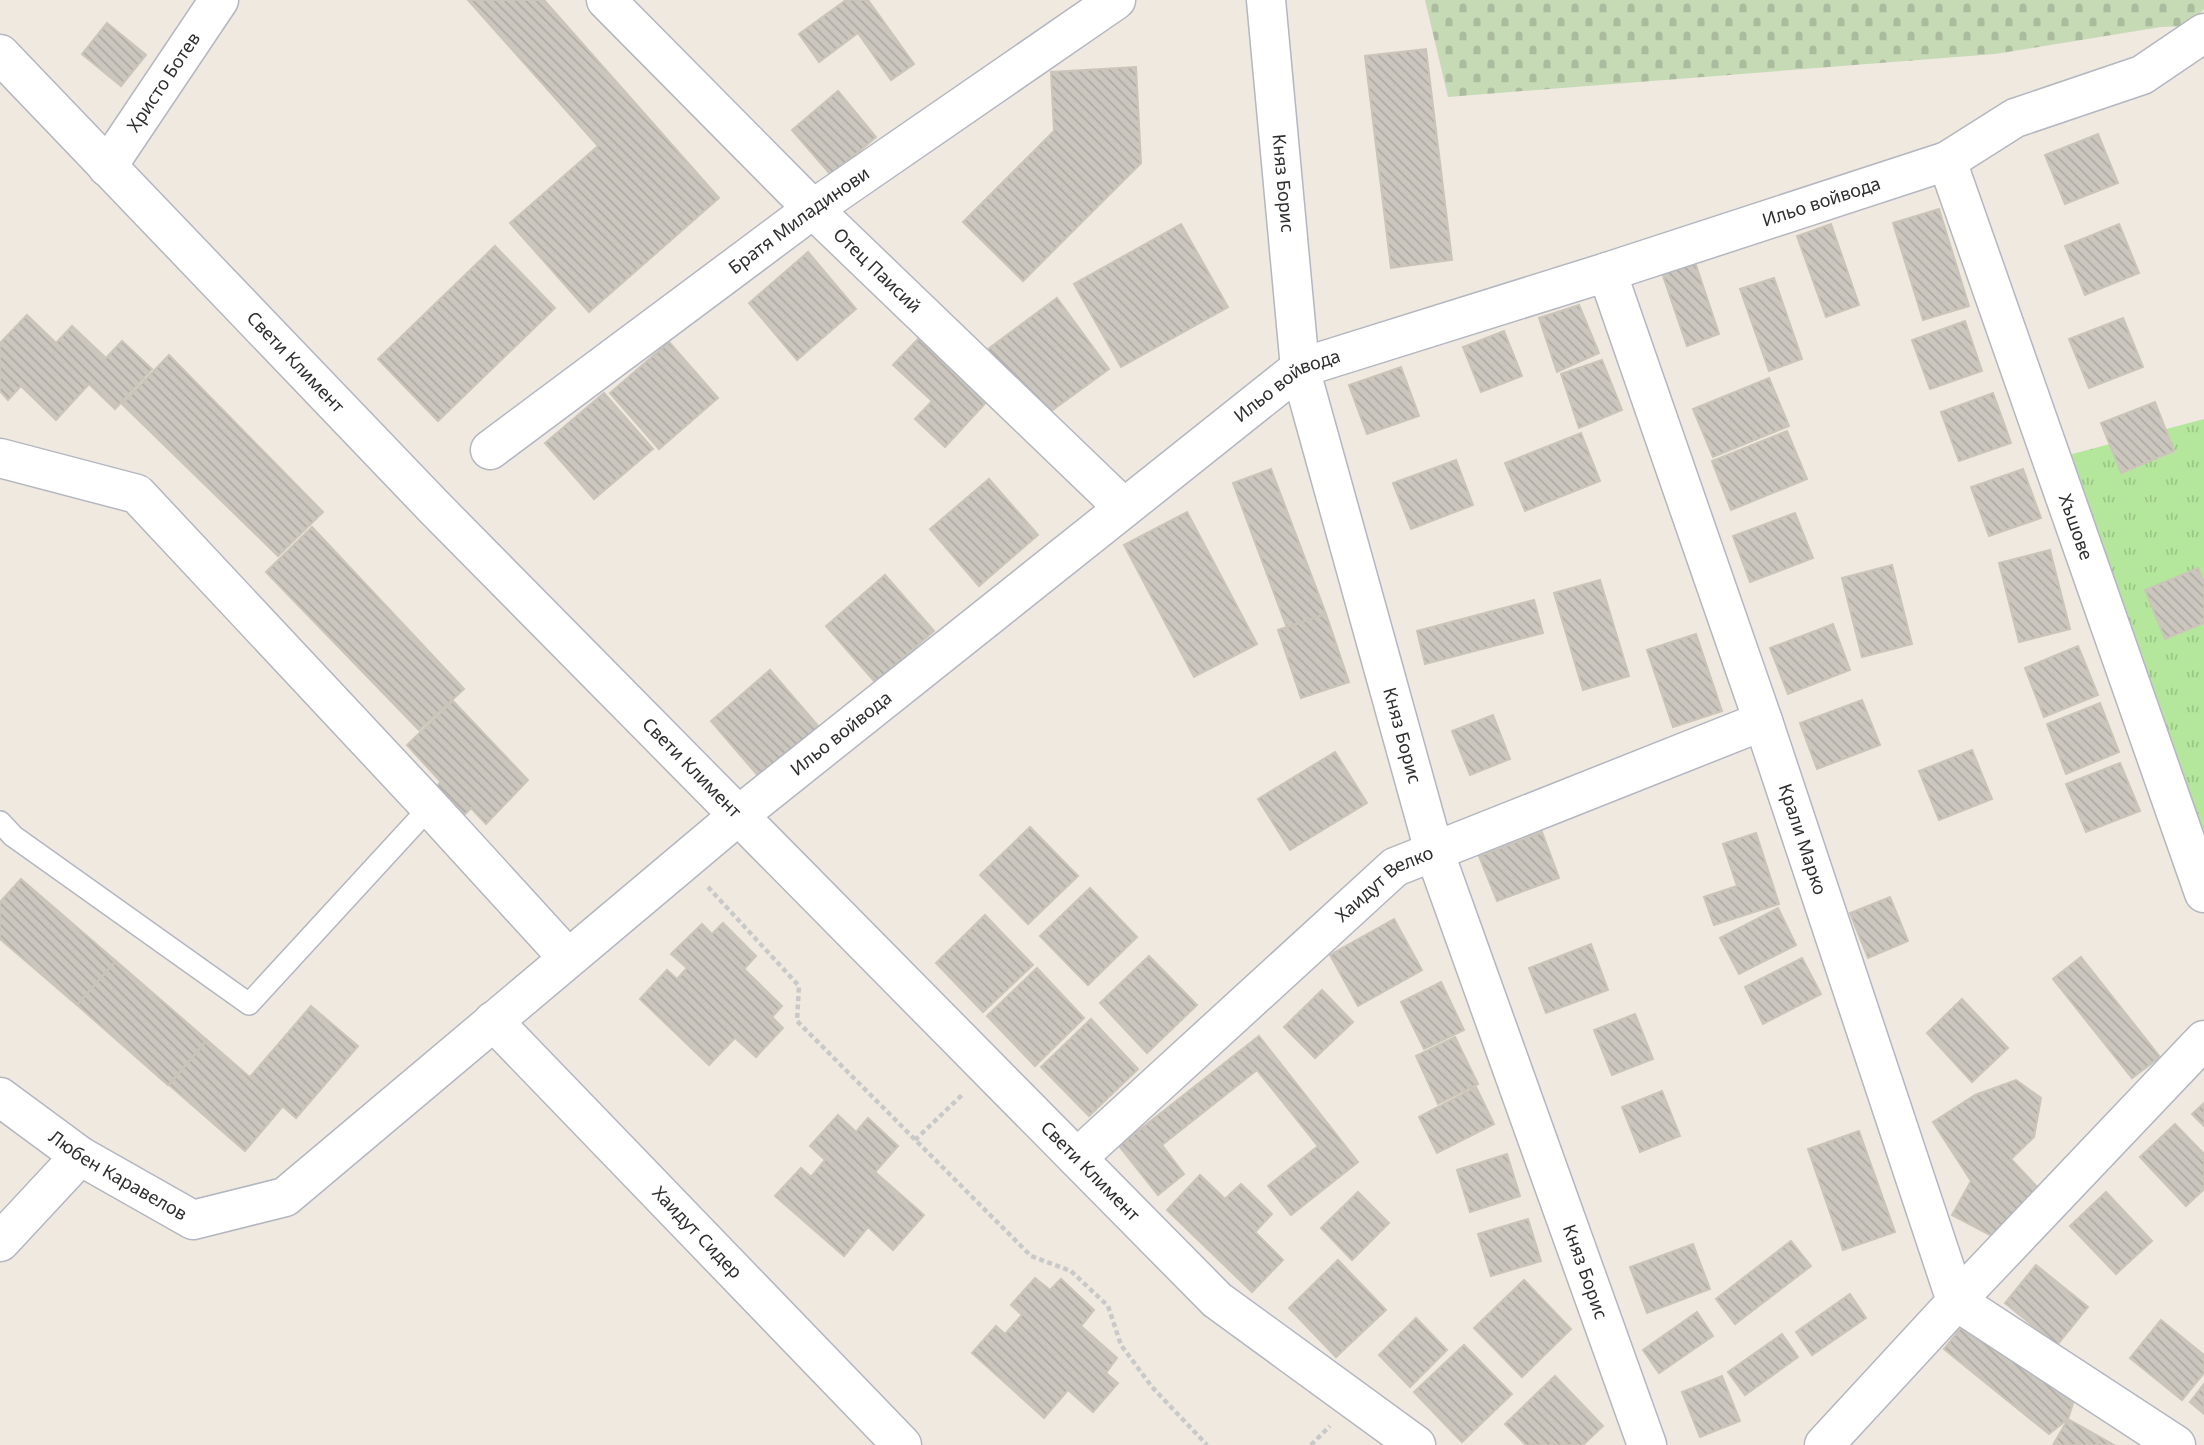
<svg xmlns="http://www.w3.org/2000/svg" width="2204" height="1445" viewBox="0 0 2204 1445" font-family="'Noto Sans',sans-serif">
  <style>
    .grass { fill: url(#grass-tufts) }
    .cemetery { fill: url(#cemetery-stones) }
    .building { fill: url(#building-back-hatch); stroke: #cbc5b9; stroke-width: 2 }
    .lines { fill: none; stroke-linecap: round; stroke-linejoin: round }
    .service-casing { stroke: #b4b6c1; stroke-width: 24 }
    .minor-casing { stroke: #b4b6c1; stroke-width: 41 }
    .tertiary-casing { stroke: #b4b6c1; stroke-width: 41 }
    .path { stroke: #c9c9c9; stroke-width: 4.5; stroke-dasharray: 5 3.5; stroke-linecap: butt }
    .service { stroke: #fff; stroke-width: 21 }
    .minor { stroke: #fff; stroke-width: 38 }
    .tertiary { stroke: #fff; stroke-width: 38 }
    .labels { text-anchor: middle; stroke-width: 6; stroke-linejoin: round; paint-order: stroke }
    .street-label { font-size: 18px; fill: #2e2e2e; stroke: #fff }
  </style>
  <defs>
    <pattern id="grass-tufts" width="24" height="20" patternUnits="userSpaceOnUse" patternTransform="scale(1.75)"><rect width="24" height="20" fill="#b4e79b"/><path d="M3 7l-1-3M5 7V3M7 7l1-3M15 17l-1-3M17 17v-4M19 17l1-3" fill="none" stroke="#9bc686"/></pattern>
    <pattern id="cemetery-stones" width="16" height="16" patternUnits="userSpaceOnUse" patternTransform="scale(1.75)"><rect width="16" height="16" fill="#c7dab6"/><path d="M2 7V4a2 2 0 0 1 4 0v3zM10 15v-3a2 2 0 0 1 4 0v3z" fill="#abbb9d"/></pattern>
    <pattern id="building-back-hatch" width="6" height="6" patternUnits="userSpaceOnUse" patternTransform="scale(1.75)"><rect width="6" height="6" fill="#cbc7be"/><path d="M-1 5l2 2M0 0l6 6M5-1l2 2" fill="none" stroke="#afaba4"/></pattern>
  </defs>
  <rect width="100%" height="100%" fill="#efe9e0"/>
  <polygon class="grass" points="2204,419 2204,865 2061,457"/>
  <polygon class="cemetery" points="1425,0 2204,0 2204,9 2188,26 2161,27 1995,54 1448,97"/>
  <g class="building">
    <polygon points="468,0 544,0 719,198 589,312 510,223 598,146"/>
    <polygon points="846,0 868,0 914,64 891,80 858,33 819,62 799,34"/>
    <polygon points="107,23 146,55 121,86 82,54"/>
    <polygon points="1426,49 1452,260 1391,268 1365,56"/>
    <polygon points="1136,67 1141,163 1023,281 963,222 1054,131 1051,72"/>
    <polygon points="838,91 876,137 831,175 792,130"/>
    <polygon points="2098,134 2118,183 2065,204 2045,155"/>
    <polygon points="1939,209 1969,306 1923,320 1893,223"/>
    <polygon points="1181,224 1228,307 1121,367 1074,284"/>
    <polygon points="1831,224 1859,305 1826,317 1797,236"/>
    <polygon points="2119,224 2139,273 2085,295 2065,246"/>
    <polygon points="495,246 555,308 438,421 378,359"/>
    <polygon points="808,252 856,309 797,360 749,303"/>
    <polygon points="1695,262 1719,334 1687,346 1662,273"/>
    <polygon points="1774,278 1802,359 1769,371 1740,289"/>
    <polygon points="1057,298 1109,369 1036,422 984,352"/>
    <polygon points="1579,305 1599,353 1557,372 1539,318"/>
    <polygon points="27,315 56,343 72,326 106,358 122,341 152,369 115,409 89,384 56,420 21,386 8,400 0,391 0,343"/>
    <polygon points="2123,318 2143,367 2089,388 2069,339"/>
    <polygon points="1965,321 1982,371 1930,389 1912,340"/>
    <polygon points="1504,331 1522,376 1481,392 1463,347"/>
    <polygon points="922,335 990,398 945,447 915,419 932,401 893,365"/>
    <polygon points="669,342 718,398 659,449 610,393"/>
    <polygon points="169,355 323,512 278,556 122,404"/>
    <polygon points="1602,360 1622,410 1579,428 1561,374"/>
    <polygon points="1401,367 1419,416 1367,434 1349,385"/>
    <polygon points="1769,378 1789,426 1713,457 1693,409"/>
    <polygon points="604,393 653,449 594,499 545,443"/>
    <polygon points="1993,393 2011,443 1959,461 1941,412"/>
    <polygon points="2155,402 2174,451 2121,473 2101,423"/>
    <polygon points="1787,431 1807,479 1731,510 1712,461"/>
    <polygon points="1581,433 1600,481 1525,511 1505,463"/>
    <polygon points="1456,460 1473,505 1411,529 1393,483"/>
    <polygon points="1271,469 1326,614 1287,628 1233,483"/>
    <polygon points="2023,469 2041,518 1989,536 1971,487"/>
    <polygon points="989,479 1038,535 979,586 930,529"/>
    <polygon points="1187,512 1257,644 1194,677 1124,545"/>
    <polygon points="1795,513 1813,558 1750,582 1733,536"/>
    <polygon points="312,527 464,689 419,730 266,572"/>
    <polygon points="2050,550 2070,629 2019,642 1999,563"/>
    <polygon points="1892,565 1912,644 1862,657 1842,578"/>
    <polygon points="2198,568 2204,582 2204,623 2165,639 2145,590"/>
    <polygon points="885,575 934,631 875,682 826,626"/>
    <polygon points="1600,580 1629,676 1583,690 1554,593"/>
    <polygon points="1534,600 1543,633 1425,664 1417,631"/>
    <polygon points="1326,614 1349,682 1301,698 1278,630"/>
    <polygon points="1833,624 1850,670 1788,694 1770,648"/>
    <polygon points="1696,634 1722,711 1673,727 1647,650"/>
    <polygon points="2078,646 2098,695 2044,717 2025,668"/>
    <polygon points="770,670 819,727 760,778 711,721"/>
    <polygon points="1862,700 1880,745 1817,769 1800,723"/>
    <polygon points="453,701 528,780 486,824 471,808 458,821 430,793 441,782 407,745"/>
    <polygon points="2100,703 2119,752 2066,774 2047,724"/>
    <polygon points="1493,715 1510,759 1470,775 1452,731"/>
    <polygon points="1972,750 1992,799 1939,820 1919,771"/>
    <polygon points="1335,752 1367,803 1290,850 1258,799"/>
    <polygon points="2120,763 2140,811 2086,832 2066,784"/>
    <polygon points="1030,827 1078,876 1028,924 980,875"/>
    <polygon points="1542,832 1559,878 1497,901 1479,856"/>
    <polygon points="1756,833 1779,904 1714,925 1704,897 1737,886 1723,844"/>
    <polygon points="21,879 116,961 77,1005 0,939 0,902"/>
    <polygon points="1090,888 1137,937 1088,985 1040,936"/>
    <polygon points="1890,897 1908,941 1868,958 1850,913"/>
    <polygon points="1778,908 1796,945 1739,974 1720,938"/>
    <polygon points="985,915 1033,965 983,1012 936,963"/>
    <polygon points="1394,919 1422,970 1358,1006 1330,955"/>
    <polygon points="723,923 756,956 744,969 782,1006 772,1017 783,1028 756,1057 735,1038 709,1065 640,999 667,970 677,979 687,968 671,954 702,924 712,934"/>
    <polygon points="1591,944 1608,990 1546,1013 1529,968"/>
    <polygon points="1149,956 1197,1005 1147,1053 1100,1003"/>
    <polygon points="2081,957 2160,1057 2132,1078 2053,979"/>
    <polygon points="1802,958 1821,994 1763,1024 1745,987"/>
    <polygon points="116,961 207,1040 168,1085 77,1005"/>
    <polygon points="1037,968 1084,1018 1035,1066 987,1016"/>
    <polygon points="1441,982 1464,1030 1424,1049 1401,1002"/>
    <polygon points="1322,990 1353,1022 1315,1058 1284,1027"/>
    <polygon points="1962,999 2008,1048 1972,1082 1927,1033"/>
    <polygon points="311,1006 358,1046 296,1118 250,1077"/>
    <polygon points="1635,1014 1653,1059 1612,1075 1594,1030"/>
    <polygon points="1091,1019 1138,1069 1089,1116 1041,1067"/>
    <polygon points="1259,1036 1358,1162 1291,1215 1268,1186 1318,1146 1257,1070 1162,1145 1184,1174 1158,1195 1119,1146"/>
    <polygon points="1455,1037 1478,1084 1438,1104 1416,1056"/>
    <polygon points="207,1040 283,1106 245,1151 169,1085"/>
    <polygon points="2016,1080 2041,1098 2034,1137 2011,1159 2041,1191 1992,1236 1952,1215 1971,1181 1933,1122 1975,1095"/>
    <polygon points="1476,1087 1494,1124 1437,1153 1419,1117"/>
    <polygon points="1662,1091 1680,1136 1640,1152 1622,1107"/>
    <polygon points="2204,1103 2204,1126 2192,1114"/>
    <polygon points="838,1115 856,1132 868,1118 898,1146 875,1172 924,1215 893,1250 868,1227 844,1256 775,1196 801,1168 811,1177 825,1160 810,1146"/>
    <polygon points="2175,1124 2204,1154 2204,1189 2186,1206 2140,1157"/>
    <polygon points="1859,1131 1895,1232 1843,1250 1808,1149"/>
    <polygon points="1507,1154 1520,1196 1470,1212 1457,1170"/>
    <polygon points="1200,1175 1225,1199 1241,1184 1272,1214 1255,1232 1283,1260 1252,1292 1167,1210"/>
    <polygon points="1358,1192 1389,1223 1352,1260 1321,1228"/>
    <polygon points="2106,1192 2152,1241 2116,1274 2070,1226"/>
    <polygon points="1528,1219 1541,1261 1491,1276 1478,1234"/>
    <polygon points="1791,1241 1811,1266 1735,1324 1716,1299"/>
    <polygon points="1693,1244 1710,1289 1647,1313 1630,1267"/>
    <polygon points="1338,1260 1386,1310 1336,1357 1289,1308"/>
    <polygon points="2036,1265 2088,1307 2057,1345 2005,1303"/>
    <polygon points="1035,1278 1050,1290 1061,1279 1094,1310 1081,1326 1117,1358 1106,1373 1118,1383 1093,1412 1068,1390 1044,1418 972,1353 996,1326 1005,1334 1022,1315 1011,1305"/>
    <polygon points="1524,1280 1571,1329 1522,1377 1474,1328"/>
    <polygon points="1850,1294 1866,1318 1812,1355 1796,1332"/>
    <polygon points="1697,1312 1713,1336 1659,1373 1643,1350"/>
    <polygon points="1416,1318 1447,1350 1410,1387 1379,1355"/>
    <polygon points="1968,1319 2073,1403 2068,1419 2049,1434 1944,1349"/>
    <polygon points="2161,1320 2204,1355 2204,1373 2182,1400 2130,1358"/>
    <polygon points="1782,1334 1798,1357 1745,1395 1728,1372"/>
    <polygon points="1464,1345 1512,1394 1462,1442 1414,1392"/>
    <polygon points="1555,1376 1603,1426 1583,1445 1526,1445 1505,1424"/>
    <polygon points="1722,1376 1740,1421 1700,1437 1682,1392"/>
    <polygon points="2204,1384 2204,1414 2190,1402"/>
    <polygon points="2068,1419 2114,1445 2053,1445"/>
  </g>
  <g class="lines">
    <defs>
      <polyline id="service" points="0,822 13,836 249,1004 430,807"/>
      <g id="minor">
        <path id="s1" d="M606 0 813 209 1124 508"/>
        <path id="s2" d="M1947 161 2204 893"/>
        <path id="s3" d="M107 167 219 0"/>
        <path id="s4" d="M1607 272 1763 721 1956 1301 2176 1445"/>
        <path id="s5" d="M490 450 813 209 1116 0"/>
        <polyline points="0,458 137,494 430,807 568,958"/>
        <path id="s6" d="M493 1021 902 1445"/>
        <path id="s7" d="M0 1097 80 1156 193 1220 285 1197 739 815 1300 368 1607 272 1947 161 2015 118 2142 75 2204 33"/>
        <path id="s8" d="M1077 1158 1395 867 1763 721"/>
        <polyline points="0,1242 80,1156"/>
        <polyline points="1824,1445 1956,1302 1956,1301 2204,1040"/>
      </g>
      <g id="tertiary">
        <path id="s9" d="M1266 0 1300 368 1434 851 1647 1445"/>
        <path id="s10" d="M0 54 433 506 1217 1300 1416 1445"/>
      </g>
    </defs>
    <use href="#service" class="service-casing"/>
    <use href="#minor" class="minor-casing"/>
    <use href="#tertiary" class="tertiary-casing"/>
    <g class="path">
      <polyline points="708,887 799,986 797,1021 1031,1256 1071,1271 1108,1306 1121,1345 1152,1387 1207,1445"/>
      <polyline points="915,1140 963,1094"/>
      <polyline points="1311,1445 1330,1426"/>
    </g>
    <use href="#service" class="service"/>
    <use href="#minor" class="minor"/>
    <use href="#tertiary" class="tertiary"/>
  </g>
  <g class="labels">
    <g class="street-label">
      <text dy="6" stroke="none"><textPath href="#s3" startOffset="102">Христо Ботев</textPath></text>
      <text dy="6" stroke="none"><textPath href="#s9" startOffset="184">Княз Борис</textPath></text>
      <text dy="6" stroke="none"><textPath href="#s7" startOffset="2182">Ильо войвода</textPath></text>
      <text dy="6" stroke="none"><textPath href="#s5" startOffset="385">Братя Миладинови</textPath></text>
      <text dy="6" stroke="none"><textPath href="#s1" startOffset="383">Отец Паисий</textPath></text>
      <text dy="6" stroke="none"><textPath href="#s10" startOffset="427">Свети Климент</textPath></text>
      <text dy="6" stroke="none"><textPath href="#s7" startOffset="1615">Ильо войвода</textPath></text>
      <text dy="6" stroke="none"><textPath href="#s2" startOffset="388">Хъшове</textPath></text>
      <text dy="6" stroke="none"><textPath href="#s7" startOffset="1048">Ильо войвода</textPath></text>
      <text dy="6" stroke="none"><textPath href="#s9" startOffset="751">Княз Борис</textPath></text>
      <text dy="6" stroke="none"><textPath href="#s10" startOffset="994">Свети Климент</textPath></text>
      <text dy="6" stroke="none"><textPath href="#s4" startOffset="600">Крали Марко</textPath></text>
      <text dy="6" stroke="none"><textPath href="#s8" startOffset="413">Хаидут Велко</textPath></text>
      <text dy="6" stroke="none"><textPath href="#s10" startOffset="1561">Свети Климент</textPath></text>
      <text dy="6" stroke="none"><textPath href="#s7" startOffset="142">Любен Каравелов</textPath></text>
      <text dy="6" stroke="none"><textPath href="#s6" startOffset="294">Хаидут Сидер</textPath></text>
      <text dy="6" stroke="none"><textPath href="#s9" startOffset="1318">Княз Борис</textPath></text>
    </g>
  </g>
</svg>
